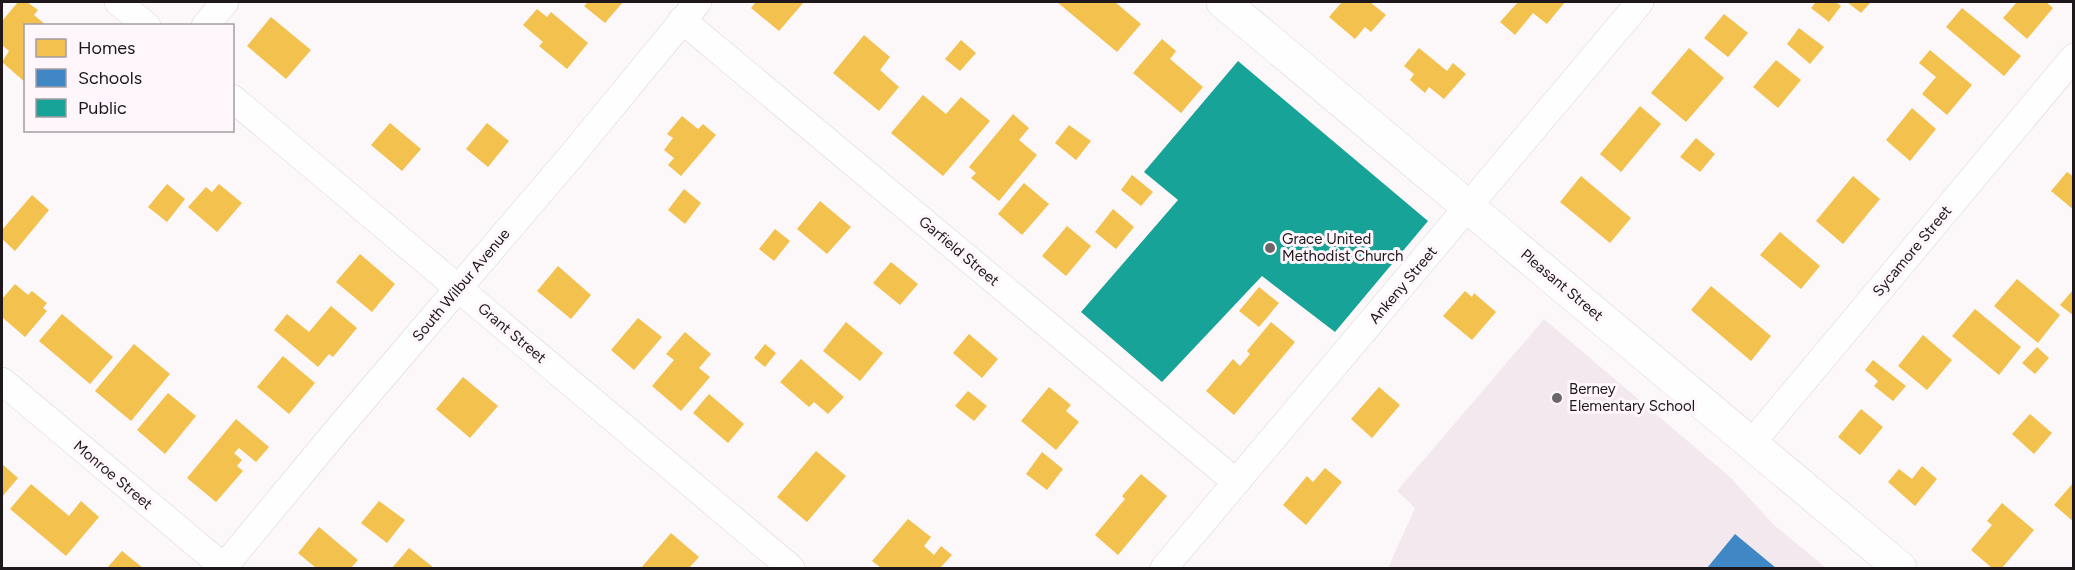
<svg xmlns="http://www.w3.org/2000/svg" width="2075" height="570" viewBox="0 0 2075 570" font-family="Figtree,sans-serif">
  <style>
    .built { fill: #f4e8ef }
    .homes { fill: #f2c14e }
    .schools { fill: #3f88c5 }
    .public { fill: #17a398 }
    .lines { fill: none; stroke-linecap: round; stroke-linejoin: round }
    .street-casing { stroke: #dad4d8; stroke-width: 28 }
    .secondary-casing { stroke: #dad4d8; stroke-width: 34 }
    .street { stroke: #fffefe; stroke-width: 27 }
    .secondary { stroke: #fffefe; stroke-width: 33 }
    .poi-dot { fill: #6c666a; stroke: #fef6fb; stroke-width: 2 }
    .labels { text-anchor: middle; stroke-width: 6; stroke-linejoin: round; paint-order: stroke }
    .poi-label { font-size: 15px; fill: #1e171c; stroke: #fef6fb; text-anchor: start }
    .street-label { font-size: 15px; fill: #1e171c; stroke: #fef6fb }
  </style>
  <rect width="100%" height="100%" fill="#fcf8fa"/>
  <polygon class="built" points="1544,319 1730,477 1774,525 1826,568 1388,568 1415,508 1397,491"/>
  <g class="homes">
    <polygon points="18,2 27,2 38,10 34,15 47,26 26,26 26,83 2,62 9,51 2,45 2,21"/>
    <polygon points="588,2 623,2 605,23 584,6"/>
    <polygon points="756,2 804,2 779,31 751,8"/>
    <polygon points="1057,2 1115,2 1141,24 1117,52"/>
    <polygon points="1342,2 1370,2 1386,15 1371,32 1365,27 1355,39 1329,17"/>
    <polygon points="1518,2 1565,2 1547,24 1533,13 1515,35 1500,22"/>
    <polygon points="1816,2 1836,2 1841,6 1829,22 1811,8"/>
    <polygon points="1847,2 1871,2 1861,13"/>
    <polygon points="2017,2 2046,2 2053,8 2027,39 2003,18"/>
    <polygon points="1962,8 2021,56 2004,76 1946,27"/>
    <polygon points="537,9 547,17 551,12 588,43 567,69 539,46 543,42 523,25"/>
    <polygon points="1724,14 1748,33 1728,57 1704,38"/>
    <polygon points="271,17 311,50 286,79 247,46"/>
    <polygon points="1799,28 1824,47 1810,64 1787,44"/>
    <polygon points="864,35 890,57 880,70 899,87 879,111 833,73"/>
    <polygon points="1162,39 1176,51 1170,59 1203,87 1181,113 1133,73"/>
    <polygon points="961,40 976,53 960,71 945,59"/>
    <polygon points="1419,48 1447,71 1453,63 1466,74 1444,99 1429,87 1425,93 1410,80 1414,74 1404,66"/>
    <polygon points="1689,48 1724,78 1686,122 1651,93"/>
    <polygon points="1930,50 1972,85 1947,115 1922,94 1936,77 1919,63"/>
    <polygon points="1776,60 1801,80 1778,108 1753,87"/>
    <polygon points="923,95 946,114 961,97 990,121 943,176 891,133"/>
    <polygon points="1640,106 1661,124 1621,172 1600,154"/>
    <polygon points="1912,108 1936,129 1910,161 1886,140"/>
    <polygon points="1013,114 1029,128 1019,140 1037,155 999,201 971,178 976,173 969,167"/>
    <polygon points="682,116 698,129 703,124 716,135 681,176 668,165 674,158 664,150 673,138 667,134"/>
    <polygon points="390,123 421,149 402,171 371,145"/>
    <polygon points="487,123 509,141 488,167 466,149"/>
    <polygon points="1069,125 1091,141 1076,160 1055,143"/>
    <polygon points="1696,138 1715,154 1700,172 1680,157"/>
    <polygon points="2067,172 2074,177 2074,210 2051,191"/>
    <polygon points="1132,175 1153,192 1141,206 1121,190"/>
    <polygon points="1581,176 1631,218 1610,243 1560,202"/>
    <polygon points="1853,176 1880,199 1843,244 1816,221"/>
    <polygon points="1024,183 1049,204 1022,235 998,214"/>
    <polygon points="167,184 185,199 167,222 148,207"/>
    <polygon points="219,184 242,203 217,232 188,207 206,187 212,192"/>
    <polygon points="684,189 701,203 685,224 668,210"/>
    <polygon points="32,195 49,210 15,251 2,239 2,230"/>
    <polygon points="820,201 851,227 827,254 797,229"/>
    <polygon points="1113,209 1134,227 1116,249 1095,232"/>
    <polygon points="1067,226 1091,246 1066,276 1042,256"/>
    <polygon points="775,229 790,241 774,261 759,249"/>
    <polygon points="1780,232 1820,266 1801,289 1760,255"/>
    <polygon points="360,254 395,284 372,312 336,282"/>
    <polygon points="891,262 918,284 900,305 873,283"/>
    <polygon points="558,266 591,295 571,319 537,291"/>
    <polygon points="2017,279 2060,315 2038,343 1994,306"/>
    <polygon points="15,284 28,295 32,291 47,303 43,308 47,311 25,337 2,317 2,299"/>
    <polygon points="1711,286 1771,336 1751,361 1691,310"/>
    <polygon points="1259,287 1279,303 1259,327 1239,311"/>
    <polygon points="1465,291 1472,297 1474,293 1496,312 1472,340 1443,316"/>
    <polygon points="2072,291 2074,293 2074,316 2060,305"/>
    <polygon points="331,306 357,328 333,357 329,354 318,367 274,330 287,314 309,332"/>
    <polygon points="1975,309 2021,347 1999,375 1952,336"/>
    <polygon points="62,314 113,357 90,384 39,341"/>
    <polygon points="638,318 662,337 634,370 611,350"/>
    <polygon points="846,322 883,353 860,381 823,351"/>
    <polygon points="1271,322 1295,342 1234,415 1206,391 1233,359 1240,366 1250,354 1247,351"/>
    <polygon points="685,332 711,354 699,368 710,377 681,411 652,386 674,360 666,354"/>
    <polygon points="969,334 998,359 982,378 953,353"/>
    <polygon points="1923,335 1952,360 1927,390 1898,366"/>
    <polygon points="134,344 170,374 131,421 95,391"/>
    <polygon points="765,344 776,353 765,367 754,358"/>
    <polygon points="2037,347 2049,358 2035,374 2022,363"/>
    <polygon points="283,356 315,383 289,414 257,387"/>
    <polygon points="801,359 844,397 828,414 814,402 809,407 780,382"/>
    <polygon points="1873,360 1906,386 1893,401 1874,386 1878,381 1865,370"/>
    <polygon points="463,377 498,406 470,438 436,409"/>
    <polygon points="1049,387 1071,405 1066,411 1079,422 1056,450 1021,421"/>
    <polygon points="1379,387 1400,405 1372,438 1351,419"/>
    <polygon points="968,391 987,406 974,421 955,406"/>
    <polygon points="168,393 196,416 165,454 137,430"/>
    <polygon points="709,394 744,424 728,443 693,413"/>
    <polygon points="1861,409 1883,427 1860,455 1838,437"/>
    <polygon points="2030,414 2052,433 2034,454 2012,434"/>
    <polygon points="236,419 269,447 256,462 239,448 234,453 242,460 237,466 243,471 216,502 187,478"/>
    <polygon points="816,451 846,476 807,522 777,497"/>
    <polygon points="1042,452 1063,469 1047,490 1026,474"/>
    <polygon points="2,464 18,478 2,497"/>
    <polygon points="1922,466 1937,479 1915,506 1888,482 1899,469 1912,479"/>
    <polygon points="1325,468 1342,482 1306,525 1283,505 1307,476 1313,482"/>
    <polygon points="1141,474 1167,496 1118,555 1095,535 1125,499 1122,496"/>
    <polygon points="2074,482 2074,522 2054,505"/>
    <polygon points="31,484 69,516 81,501 99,517 66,556 10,509"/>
    <polygon points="379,501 405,520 387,543 361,523"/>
    <polygon points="2002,503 2034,530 2002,568 1992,568 1971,550 1992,525 1987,521"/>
    <polygon points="908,519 931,537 924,546 934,555 941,546 952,555 940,568 881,568 872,561"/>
    <polygon points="319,527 358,560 351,568 316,568 298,553"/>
    <polygon points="671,533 699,557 689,568 641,568"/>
    <polygon points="409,548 434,568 392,568"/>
    <polygon points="122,551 143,568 107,568"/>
  </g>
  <polygon class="schools" points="1735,534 1776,568 1707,568"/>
  <polygon class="public" points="1238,61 1428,221 1335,332 1262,276 1162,382 1081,312 1178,200 1144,172"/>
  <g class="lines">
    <defs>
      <g id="street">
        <polyline points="118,2 147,26"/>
        <polyline points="682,20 1236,482"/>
        <polyline points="205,26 225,2"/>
        <polyline points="232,98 791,568"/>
        <polyline points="2,381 225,568"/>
        <polyline points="1750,445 2074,57"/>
        <polyline points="223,568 338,429 572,155 698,2"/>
        <polyline points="1164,568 1640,2"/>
      </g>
      <polyline id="secondary" points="1223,2 1900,568"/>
    </defs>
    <use href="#street" class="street-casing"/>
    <use href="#secondary" class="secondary-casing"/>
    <use href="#street" class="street"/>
    <use href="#secondary" class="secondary"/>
  </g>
  <g class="poi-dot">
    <circle cx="1270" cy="248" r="6"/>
    <circle cx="1557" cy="398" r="6"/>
  </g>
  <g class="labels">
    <g class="poi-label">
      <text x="1282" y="244">Grace United<tspan x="1282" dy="17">Methodist Church</tspan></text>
      <text x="1569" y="394">Berney<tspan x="1569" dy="17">Elementary School</tspan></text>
    </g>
    <g class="street-label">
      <text transform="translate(959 251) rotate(40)" y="5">Garfield Street</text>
      <text transform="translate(1912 251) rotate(-50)" y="5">Sycamore Street</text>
      <text transform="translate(461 285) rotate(-50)" y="5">South Wilbur Avenue</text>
      <text transform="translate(1403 285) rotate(-50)" y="5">Ankeny Street</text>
      <text transform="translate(1562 285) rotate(40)" y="5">Pleasant Street</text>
      <text transform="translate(512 333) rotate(40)" y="5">Grant Street</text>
      <text transform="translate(113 475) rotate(40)" y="5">Monroe Street</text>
    </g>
  </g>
  <rect width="2075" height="570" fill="none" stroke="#1e171c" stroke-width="6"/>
  <rect x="24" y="24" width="210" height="108" fill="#fef6fb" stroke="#a49da2" stroke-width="1.5"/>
  <rect x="36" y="39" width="30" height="18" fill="#f2c14e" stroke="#a49da2" stroke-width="1.5"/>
  <text x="78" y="54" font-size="18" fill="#1e171c">Homes</text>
  <rect x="36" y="69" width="30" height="18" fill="#3f88c5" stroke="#a49da2" stroke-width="1.5"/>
  <text x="78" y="84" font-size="18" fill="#1e171c">Schools</text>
  <rect x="36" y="99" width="30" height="18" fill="#17a398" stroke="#a49da2" stroke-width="1.5"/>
  <text x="78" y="114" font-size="18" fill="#1e171c">Public</text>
</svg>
